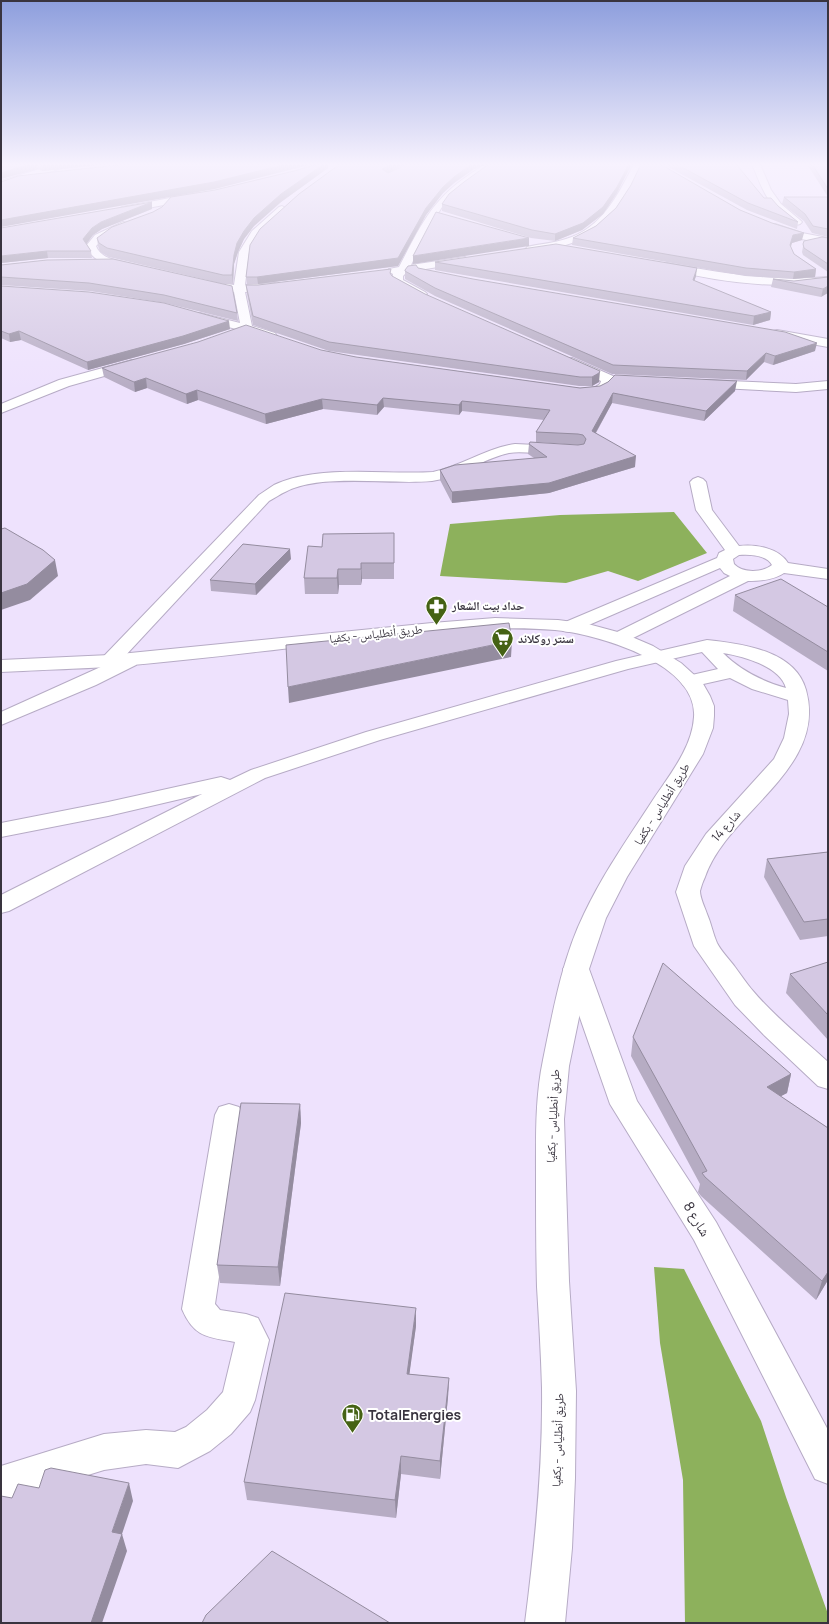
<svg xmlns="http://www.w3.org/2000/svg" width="829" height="1624" viewBox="0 0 829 1624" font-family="Manrope,'Noto Naskh Arabic',sans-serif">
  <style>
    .forest { fill: #8db15c }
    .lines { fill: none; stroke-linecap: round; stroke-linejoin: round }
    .minor-casing { stroke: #b6abc5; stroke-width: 2 }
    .tertiary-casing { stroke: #b6abc5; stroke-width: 2 }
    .trunk-casing { stroke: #b6abc5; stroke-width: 2 }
    .minor { fill: #fff; fill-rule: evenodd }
    .tertiary { fill: #fff; fill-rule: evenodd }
    .trunk { fill: #fff; fill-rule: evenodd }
    .wall { fill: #b6acc3 }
    .shaded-wall { fill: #948c9f }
    .building { fill: #d4c8e3; stroke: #948c9f }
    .labels { text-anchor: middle; stroke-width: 4; stroke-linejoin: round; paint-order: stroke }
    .poi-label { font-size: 12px; font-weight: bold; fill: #39343f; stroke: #fff; text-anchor: start }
    .street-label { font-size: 12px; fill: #39343f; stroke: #fff }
    .near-street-label { font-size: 14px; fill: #39343f; stroke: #fff }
    .near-poi-label { font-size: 14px; font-weight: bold; fill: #39343f; stroke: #fff; text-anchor: start }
  </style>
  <rect width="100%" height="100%" fill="#eee2fd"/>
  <g class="forest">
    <polygon points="674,512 707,553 638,581 608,571 566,583 440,576 450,524 560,515"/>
    <polygon points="654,1267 684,1269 761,1421 786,1497 828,1614 828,1623 685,1623 683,1480 660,1343"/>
  </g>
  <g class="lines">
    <defs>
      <g id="minor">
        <path d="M486 164H496L463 187 442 207 430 226 411 265 465 257 470 260 469 262 407 272 403 276V280L425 292 427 294 425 296H417L393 283 392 281 393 274 388 271 389 269 399 267C425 217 435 194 486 164Z"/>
        <path d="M634 164H642C613 225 600 242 531 252L527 251 526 249 527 247C540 244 554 243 566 239 602 228 618 195 634 164Z"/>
        <path d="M752 164H760L771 190 781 204 800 220 802 222 800 224C794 226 791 222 787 219 766 202 762 188 752 164Z"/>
        <polygon points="282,206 287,209 285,211 259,235 249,252 245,285 275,283 280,286 275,289 245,292 252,326 275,333 277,336 275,339 267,339 243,331 196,318 194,316 196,314 200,313 240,323 234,292 204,287 199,284 204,281 234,285 239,252 252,231 279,207"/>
        <path d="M123 222 126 223 128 225 126 227 103 239 96 246C102 261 122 261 136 265L137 267 132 270C114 266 94 265 86 246L95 235Z"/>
        <polygon points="775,224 802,233 828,238 828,244 796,238 772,229 770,227 772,225"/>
        <path d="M667 263C721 273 773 282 828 277V283C773 289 717 282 663 268L662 266Z"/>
        <polygon points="777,330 828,339 828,347 773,337 771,334 773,331"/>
        <path d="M572 358 613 376 614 379C612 396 590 398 576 395L574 392 576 389 594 388 600 384 601 381 568 365 566 362 568 359Z"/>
        <polygon points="132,360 136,361 138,364 136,367 69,386 1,413 1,404 59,380"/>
        <polygon points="707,380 796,384 828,381 828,389 796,392 702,387 700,384 702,381"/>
        <path d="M515 444 558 446 563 447 565 450 563 453C546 457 527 450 509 453 482 459 460 477 432 481 390 485 321 473 285 492 280 494 275 498 269 501L125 656 129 655 136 657 138 661 136 665 96 685 1 725V712L105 665 101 661 103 657 259 495C264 492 269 488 274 485 317 464 386 475 433 472 462 466 486 448 515 444Z"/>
        <path d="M698 477 703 479 706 482 712 510 739 546C756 544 779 548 788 563L828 569V579L784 573C774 580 760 581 748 581L627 641 621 642 615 641 612 637 615 633 730 576 724 573 720 568 575 631 569 632 563 631 560 627 563 623 717 558 719 553 725 550 696 510 690 482 693 479ZM739 555C749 554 767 555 772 565 762 573 742 573 734 564L733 559Z"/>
        <path d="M707 640C742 644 795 650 806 690 828 769 727 812 705 877 703 881 701 887 700 891 700 898 705 908 707 914 711 923 713 934 717 943 721 951 729 959 735 967 741 975 747 984 753 991 775 1017 803 1039 828 1062V1089L818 1086 765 1036 735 1005 694 946 676 892 685 866 706 834 774 759 784 738 789 714 788 700 752 689 730 678 690 687 683 685 680 681 683 677 718 669 702 652 628 669 380 740 265 778 9 911 1 913V895L202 794 108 816 1 837V823L108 802 221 777 230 780 251 770 366 732 616 661ZM723 653C742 656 780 666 786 688 762 681 741 671 723 653Z"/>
        <polygon points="576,960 585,963 589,969 637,1101 716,1222 828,1430 828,1484 815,1479 694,1240 610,1104 563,969 567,963"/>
        <path d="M229 1104 239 1107 243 1115 215 1304 220 1310 246 1314 258 1318 269 1340 255 1400 250 1412 231 1434 210 1451 178 1468 146 1464 104 1470 1 1502V1466L104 1434 146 1430 175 1432 186 1427 207 1410 223 1392 235 1342C207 1337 194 1337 182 1309L215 1115 219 1107Z"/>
      </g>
      <polygon id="tertiary" points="56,164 69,164 68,166 1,187 1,181"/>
      <g id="trunk">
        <polygon points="197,193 202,196 200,198 122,213 117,210 122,207"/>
        <path d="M495 618 558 620 588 624 625 634 653 646 681 663 702 682 710 696 714 706V716L713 728 703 754 627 877 606 918 589 969 569 1066 564 1119 569 1281 576 1391 575 1478 572 1548 565 1623H525C535 1545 543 1466 542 1388 541 1354 539 1320 537 1287 536 1250 536 1214 536 1177 536 1138 535 1098 543 1060 553 1011 562 959 584 914 602 876 626 841 649 806 666 779 692 750 694 717 698 663 597 634 555 630 483 624 409 636 337 643 261 651 186 661 110 667 74 669 37 670 1 672V660L110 655 432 623Z"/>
      </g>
    </defs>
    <use href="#minor" class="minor-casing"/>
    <use href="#tertiary" class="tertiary-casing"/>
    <use href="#trunk" class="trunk-casing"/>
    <use href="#minor" class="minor"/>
    <use href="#tertiary" class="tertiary"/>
    <use href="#trunk" class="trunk"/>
  </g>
  <g class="wall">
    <polygon points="1,164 109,164 42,171 38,169"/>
    <polygon points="318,164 328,164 328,168 281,202 254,226 244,239 238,252 234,264 233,284 224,284 109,257 100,252 98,246 97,238 215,190 294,171"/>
    <polygon points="340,164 405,164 388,173 408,164 488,164 474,169 454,183 443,193 426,215 398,266 258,284 247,284 246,277"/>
    <polygon points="663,164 736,164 764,198 778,206 798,222 797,229 747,210"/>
    <polygon points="807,164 828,164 828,237 812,233 804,221 782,204 784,197 828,197"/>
    <polygon points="631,185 740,210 802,240 792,243 790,246 794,254 816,269 815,277 793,279 745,276 572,245 573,238 596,226 616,208"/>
    <polygon points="617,193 603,214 582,230 555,241 531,238 442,211 442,204"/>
    <polygon points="152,209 102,229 93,235 86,243 91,251 92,258 48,258 1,263"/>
    <polygon points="828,238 828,272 803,255 802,252 804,241"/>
    <polygon points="47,260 237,313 238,321 165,303 90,291 1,285 1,265"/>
    <polygon points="435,262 696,276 694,281 771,312 770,320 753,325 435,270"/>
    <polygon points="418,268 815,351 773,365 764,362 746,380 612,374 435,296 405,279 405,271"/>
    <polygon points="391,274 392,276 425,294 599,380 599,382 592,386 579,386 329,351 253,325 247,294 246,285 258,285"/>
    <polygon points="828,277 821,297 771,287 773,279 794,281"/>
    <polygon points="1,286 230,329 184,344 88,370 21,340 10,342 1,338"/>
    <polygon points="321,350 356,357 580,388 735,391 704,421 612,403 596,433 635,467 549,493 452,503 440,480 440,470 534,458 528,454 529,444 579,445 536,442 536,432 544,420 462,411 459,415 384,407 377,415 323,409 266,424 198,400 187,404 147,388 135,392 104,377 102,368"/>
    <polygon points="394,533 394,579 362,579 361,585 339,585 338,594 305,594 304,578 322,547"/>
    <polygon points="291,559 256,595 211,591 210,580"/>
    <polygon points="735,595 828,607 828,671 733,611"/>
    <polygon points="828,852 828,936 800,940 764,877 767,859"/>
    <polygon points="828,962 828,1040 786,993 790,974"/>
    <polygon points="633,1037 791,1074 787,1093 780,1096 828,1128 828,1280 816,1300 701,1196 698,1192 700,1184 631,1056"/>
    <polygon points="300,1104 301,1123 280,1286 220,1283 217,1265"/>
    <polygon points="416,1326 409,1374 449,1378 448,1397 440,1479 401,1474 396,1518 247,1500 244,1482"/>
  </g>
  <g class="shaded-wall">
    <polygon points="30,164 37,164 38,169 1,179 1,173"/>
    <polygon points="51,164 109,164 42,171 41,165"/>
    <polygon points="287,164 313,164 215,189 1,227 1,220"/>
    <polygon points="324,164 328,164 328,168 281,202 254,226 244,239 238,252 234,264 233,284 232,275 234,255 237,243 244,231 254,218 281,194"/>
    <polygon points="392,164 405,164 383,175 382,169"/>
    <polygon points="472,164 488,164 474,169 454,183 443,193 426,215 398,266 258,284 257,277 426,208 443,187 454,177"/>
    <polygon points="629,164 632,164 617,193 603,214 582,230 555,241 555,234"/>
    <polygon points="152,202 152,209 102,229 93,235 85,246 83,239 92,228 101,222"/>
    <polygon points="804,233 802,240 792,243 789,253 790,245 793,235"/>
    <polygon points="529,238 529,246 413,264 413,256"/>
    <polygon points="47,251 48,258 1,263 1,256"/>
    <polygon points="697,268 696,276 692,288 693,280"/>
    <polygon points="816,269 815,277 793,279 794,272"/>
    <polygon points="828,286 828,293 821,297 823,289"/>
    <polygon points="771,312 770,320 753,325 754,316"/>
    <polygon points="229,321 230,329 184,344 88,370 87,362"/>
    <polygon points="19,331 21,340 10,342 9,334"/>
    <polygon points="817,343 815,351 773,365 775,356"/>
    <polygon points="766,353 764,362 746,380 747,371"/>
    <polygon points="600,371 599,382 592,386 592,377"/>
    <polygon points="146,378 147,388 135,392 134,382"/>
    <polygon points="737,381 735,391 704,421 706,411"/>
    <polygon points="197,390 198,400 187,404 186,394"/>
    <polygon points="613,393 612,403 591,441 592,431"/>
    <polygon points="383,398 384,407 377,415 377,405"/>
    <polygon points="322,399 323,409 266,424 265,414"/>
    <polygon points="462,401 462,411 459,415 459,405"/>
    <polygon points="636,456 635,467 549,493 452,503 452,492"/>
    <polygon points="290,549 291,559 256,595 255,584"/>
    <polygon points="55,560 58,576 30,600 1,610 1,593"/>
    <polygon points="361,563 362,579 361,585"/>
    <polygon points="338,569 339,585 338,594 337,578"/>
    <polygon points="512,641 511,657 289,703 288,687"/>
    <polygon points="791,1074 787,1093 763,1106 767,1087"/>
    <polygon points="300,1104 301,1123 280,1286 278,1267"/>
    <polygon points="828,1272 828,1280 816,1300 822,1281"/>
    <polygon points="416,1308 416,1326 407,1392 407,1374"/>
    <polygon points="449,1378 448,1397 440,1479 440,1461"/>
    <polygon points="401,1456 401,1474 396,1518 395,1500"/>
    <polygon points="129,1483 133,1501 122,1534 127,1551 102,1623 91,1623 112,1532"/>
  </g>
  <g class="building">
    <polygon points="1,164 30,164 1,173"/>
    <polygon points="40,164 51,164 41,165"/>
    <polygon points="128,164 287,164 214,182 1,220 1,182 18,176 35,174"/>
    <polygon points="318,164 324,164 281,194 254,218 244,231 237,243 234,255 232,275 223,275 107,248 99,243 97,238 112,227 153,212 162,207 171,197 215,190 294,171"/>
    <polygon points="340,164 392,164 382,169 388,173 408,164 472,164 454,177 443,187 426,208 398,258 257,277 246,277 250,245 260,229 299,194"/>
    <polygon points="489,164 629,164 617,187 603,207 583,223 555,234 532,230 442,204 449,194 464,182"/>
    <polygon points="641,164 660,164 740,210 772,223 804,233 793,235 790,245 794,254 816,269 794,272 746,268 573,238 596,226 616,208 631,185"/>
    <polygon points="676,164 736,164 764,198 771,198 778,206 798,222 748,203"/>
    <polygon points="812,164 828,164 828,189"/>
    <polygon points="784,197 828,197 828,229 813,226 805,214"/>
    <polygon points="152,202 101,222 92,228 83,239 91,251 47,251 1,256 1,228"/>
    <polygon points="436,212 529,238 413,256"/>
    <polygon points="822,237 828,238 828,264 804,248 803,244 804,241"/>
    <polygon points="556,244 697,268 693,280 771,312 754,316 435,262"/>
    <polygon points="113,259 232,286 237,313 164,295 89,283 1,277 1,265 47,260"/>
    <polygon points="416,265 418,268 473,279 785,332 817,343 775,356 766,353 747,371 613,365 435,288 405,271 405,270 408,266"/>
    <polygon points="391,269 390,273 392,276 425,294 600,371 599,373 592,377 580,377 329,342 253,316 246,285 258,285"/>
    <polygon points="828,277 828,286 823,289 773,279 794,281"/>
    <polygon points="1,286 89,292 164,303 229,321 183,336 87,362 19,331 9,334 1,331"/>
    <polygon points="246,325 321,350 356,357 580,388 600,386 608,382 615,375 737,381 706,411 613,393 592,431 636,456 549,483 452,492 440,470 455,465 547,457 529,444 530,442 578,445 584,444 586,439 583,435 578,434 536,432 550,410 462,401 459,405 383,398 377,405 322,399 265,414 197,390 186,394 146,378 134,382 102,368 198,342"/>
    <polygon points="5,528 43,550 55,560 27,584 1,593 1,529"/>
    <polygon points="394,533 394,563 361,563 361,569 338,569 337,578 304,578 308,546 322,547 323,534"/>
    <polygon points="243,544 290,549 255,584 210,580"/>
    <polygon points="781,579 828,607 828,652 735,595"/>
    <polygon points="509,623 512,641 288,687 286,645"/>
    <polygon points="828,852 828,919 804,922 767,859"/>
    <polygon points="828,962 828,1015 790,974"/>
    <polygon points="663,963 791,1074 767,1087 828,1128 828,1272 822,1281 705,1177 702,1173 707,1171 633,1037"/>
    <polygon points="241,1103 300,1104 278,1267 217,1265"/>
    <polygon points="285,1293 416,1308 407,1374 449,1378 440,1461 401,1456 395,1500 244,1482"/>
    <polygon points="51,1468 129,1483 112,1532 122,1534 91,1623 1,1623 1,1496 12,1498 18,1484 39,1488 45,1470"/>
    <polygon points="272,1551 390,1623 202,1623 206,1615"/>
  </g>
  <linearGradient id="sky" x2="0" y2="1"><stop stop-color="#8d9edd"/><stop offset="0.42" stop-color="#f7f2fe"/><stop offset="1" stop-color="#f7f2fe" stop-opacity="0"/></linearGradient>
  <rect width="829" height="391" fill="url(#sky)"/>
  <defs>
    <symbol id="pharmacy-pin" viewBox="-11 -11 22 30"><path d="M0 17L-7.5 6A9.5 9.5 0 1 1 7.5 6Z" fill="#456214" stroke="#fff"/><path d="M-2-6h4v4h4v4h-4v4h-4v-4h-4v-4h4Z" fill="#fff"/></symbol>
    <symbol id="supermarket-pin" viewBox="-11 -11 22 30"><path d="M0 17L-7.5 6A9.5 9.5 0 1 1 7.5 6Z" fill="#456214" stroke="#fff"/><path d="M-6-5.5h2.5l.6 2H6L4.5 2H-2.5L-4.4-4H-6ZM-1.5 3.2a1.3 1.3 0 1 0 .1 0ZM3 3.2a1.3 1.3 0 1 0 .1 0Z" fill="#fff"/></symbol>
    <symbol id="fuel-pin" viewBox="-11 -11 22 30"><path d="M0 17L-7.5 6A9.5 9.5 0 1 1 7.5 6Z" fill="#456214" stroke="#fff"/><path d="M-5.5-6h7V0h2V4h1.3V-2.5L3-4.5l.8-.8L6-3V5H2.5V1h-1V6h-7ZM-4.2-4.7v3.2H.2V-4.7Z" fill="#fff"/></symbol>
  </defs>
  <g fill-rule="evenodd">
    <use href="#pharmacy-pin" x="424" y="594" width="25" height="34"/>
    <use href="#supermarket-pin" x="490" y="626" width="25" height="34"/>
    <use href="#fuel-pin" x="340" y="1402" width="25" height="34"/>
  </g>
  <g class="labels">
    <g class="poi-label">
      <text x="452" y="610">حداد بيت الشعار</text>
      <text x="518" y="643">سنتر روكلاند</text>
    </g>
    <g class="street-label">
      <text transform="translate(376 634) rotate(-6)" y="4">طريق أنطلياس - بكفيا</text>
      <text transform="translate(662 804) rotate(-58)" y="4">طريق أنطلياس - بكفيا</text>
      <text transform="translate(726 826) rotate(-49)" y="4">شارع 14</text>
      <text transform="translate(553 1116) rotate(-87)" y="4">طريق أنطلياس - بكفيا</text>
      <text transform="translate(558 1440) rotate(-88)" y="4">طريق أنطلياس - بكفيا</text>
    </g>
    <g class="near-street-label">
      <text transform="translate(697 1219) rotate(59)" y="5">شارع 8</text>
    </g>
    <g class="near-poi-label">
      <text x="368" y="1420">TotalEnergies</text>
    </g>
  </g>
  <rect width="829" height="1624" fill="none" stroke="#39343f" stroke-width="4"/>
</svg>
